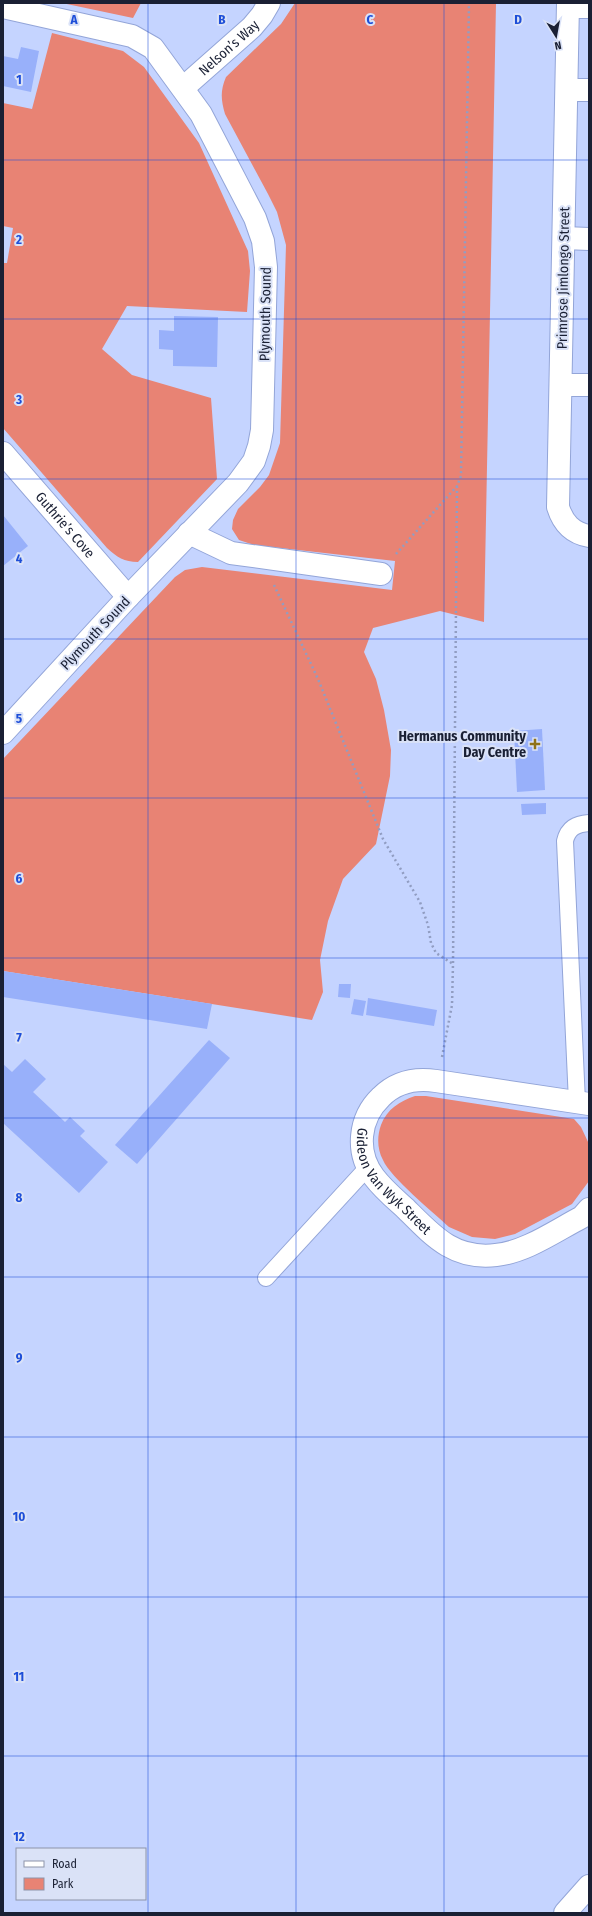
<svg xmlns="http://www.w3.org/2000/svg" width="592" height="1916" viewBox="0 0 592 1916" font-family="'Fira Sans Condensed',sans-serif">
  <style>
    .green { fill: #e88374 }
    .building { fill: #98b0fa }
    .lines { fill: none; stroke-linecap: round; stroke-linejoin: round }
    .service-casing { stroke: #93a5d8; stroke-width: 18 }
    .minor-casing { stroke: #93a5d8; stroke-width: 24 }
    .path { stroke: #919dc2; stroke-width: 2.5; stroke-dasharray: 2 3; stroke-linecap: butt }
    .service { stroke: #fff; stroke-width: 16 }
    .minor { stroke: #fff; stroke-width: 22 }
    .grid { fill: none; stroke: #1d4ed8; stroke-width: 1; stroke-opacity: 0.55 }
    .poi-dot { fill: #8f7217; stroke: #dae2f7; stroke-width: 1.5 }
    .labels { text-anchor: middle; stroke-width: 4; stroke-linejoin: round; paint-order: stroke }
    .street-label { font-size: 14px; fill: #1a2034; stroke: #dae2f7 }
    .poi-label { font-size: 14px; font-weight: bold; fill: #1a2034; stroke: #dae2f7; text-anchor: end }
    .grid-label { font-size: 13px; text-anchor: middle; font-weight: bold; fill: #1d4ed8; stroke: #dae2f7; stroke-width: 4; stroke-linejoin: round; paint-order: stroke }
  </style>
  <rect width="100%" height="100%" fill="#c5d4ff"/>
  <g class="green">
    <polygon points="62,3 141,3 133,18"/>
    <path d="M295 3H496L484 622 440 611 373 628 364 652 376 679 384 710 391 750 390 776 376 844 343 879 328 921 320 960 323 992 312 1020 3 971V759L175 577 185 570 202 567 392 590 395 561 254 545 239 540 232 529 233 520 238 509 260 487 269 475 280 443 286 245 277 212 268 194 225 114C221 100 220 91 226 77L281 24Z"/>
    <path d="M52 33 123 51 144 67 199 143 248 251 250 271 247 312 127 306 102 349 132 375 211 398 217 479 138 562C124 562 117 557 107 548L3 428V263H7L13 228 3 226V103L32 109Z"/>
    <path d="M415 1096H426L574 1119 581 1127 589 1144V1181L572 1204 515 1234 495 1239 472 1237 449 1227C434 1213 390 1177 383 1160 377 1149 377 1136 381 1125 387 1109 400 1101 415 1096Z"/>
  </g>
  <g class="building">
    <polygon points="21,47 39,51 31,92 3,86 3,56 18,59"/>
    <polygon points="174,316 218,317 217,367 173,366 173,350 159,349 159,330 174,331"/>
    <polygon points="3,515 28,546 3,566"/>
    <polygon points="542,729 545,790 517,792 514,731"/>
    <polygon points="546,803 546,814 522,815 521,804"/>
    <polygon points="3,971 212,1004 207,1029 3,997"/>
    <polygon points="339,984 351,984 350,998 338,997"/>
    <polygon points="368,998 437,1010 434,1026 366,1015"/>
    <polygon points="354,999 366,1001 363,1016 351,1014"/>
    <polygon points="209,1040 230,1058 137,1164 115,1145"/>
    <polygon points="25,1059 46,1079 33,1092 65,1122 70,1117 85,1131 80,1136 108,1162 79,1193 3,1123 3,1064 12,1072"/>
  </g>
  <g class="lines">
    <defs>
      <g id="service">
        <path d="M577 1102 565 841C568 828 576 824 589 823"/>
        <polyline points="266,1278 368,1167"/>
      </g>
      <g id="minor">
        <path d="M568 3 558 507C563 523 572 533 589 536"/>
        <polyline points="3,7 132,36 153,48 201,114 255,218 263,241 266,267 262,430 259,446 254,461 238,483 128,597 3,733"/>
        <polyline points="568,7 589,7"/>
        <path id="s1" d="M183 88 252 27 262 15 269 3"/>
        <polyline points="567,90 589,90"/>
        <polyline points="564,238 589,239"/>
        <polyline points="561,385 589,385"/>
        <path id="s2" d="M3 453 128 597"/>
        <polyline points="189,533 231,553 381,574"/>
        <path id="s3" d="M589 1104 436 1081C416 1078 396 1082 381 1097 359 1118 355 1152 374 1177 383 1189 395 1199 406 1209 433 1236 454 1260 496 1255 526 1252 555 1231 582 1217L589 1209"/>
        <polyline points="565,1913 589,1886"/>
      </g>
    </defs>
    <use href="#service" class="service-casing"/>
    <use href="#minor" class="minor-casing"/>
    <g class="path">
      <polyline points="396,554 457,486 461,476 469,3"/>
      <polyline points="274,585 318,679 383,839 420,902 428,925 431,943 436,953 453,964"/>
      <polyline points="442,1057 452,1005 453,964 457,487"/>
    </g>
    <use href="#service" class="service"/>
    <use href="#minor" class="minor"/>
  </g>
  <path class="grid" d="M148 3V1913M296 3V1913M444 3V1913M3 160H589M3 319H589M3 479H589M3 639H589M3 798H589M3 958H589M3 1118H589M3 1277H589M3 1437H589M3 1597H589M3 1756H589"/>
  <path class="poi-dot" d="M533 738h4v4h4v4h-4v4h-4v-4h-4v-4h4z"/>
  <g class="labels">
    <g class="street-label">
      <text dy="5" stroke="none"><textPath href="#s1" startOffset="61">Nelson’s Way</textPath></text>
      <text transform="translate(563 278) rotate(-89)" y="5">Primrose Jimlongo Street</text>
      <text transform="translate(265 314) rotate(-89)" y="5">Plymouth Sound</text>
      <text dy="5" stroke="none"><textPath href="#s2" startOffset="95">Guthrie’s Cove</textPath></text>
      <text transform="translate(95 633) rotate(-47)" y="5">Plymouth Sound</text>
      <text dy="5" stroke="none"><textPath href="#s3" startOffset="315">Gideon Van Wyk Street</textPath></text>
    </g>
    <g class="poi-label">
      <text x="526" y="741">Hermanus Community<tspan x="526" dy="16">Day Centre</tspan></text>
    </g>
  </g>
  <g class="grid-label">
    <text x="74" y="24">A</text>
    <text x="222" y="24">B</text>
    <text x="370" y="24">C</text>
    <text x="518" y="24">D</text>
    <text x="19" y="84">1</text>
    <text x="19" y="244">2</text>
    <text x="19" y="404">3</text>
    <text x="19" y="563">4</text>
    <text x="19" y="723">5</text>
    <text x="19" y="883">6</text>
    <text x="19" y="1042">7</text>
    <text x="19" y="1202">8</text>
    <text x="19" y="1362">9</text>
    <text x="19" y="1521">10</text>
    <text x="19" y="1681">11</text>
    <text x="19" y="1841">12</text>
  </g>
  <rect width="592" height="1916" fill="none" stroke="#1a2034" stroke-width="8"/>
  <rect x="16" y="1848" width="130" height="52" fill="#dae2f7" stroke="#8d94a9"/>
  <rect x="24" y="1861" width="20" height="6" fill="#ffffff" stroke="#8d94a9"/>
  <text x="52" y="1868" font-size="12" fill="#1a2034">Road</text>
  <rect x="24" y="1878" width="20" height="12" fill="#e88374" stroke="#8d94a9"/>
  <text x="52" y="1888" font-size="12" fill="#1a2034">Park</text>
  <g transform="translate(556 36) rotate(169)" stroke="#dae2f7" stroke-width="3" paint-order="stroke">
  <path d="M0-3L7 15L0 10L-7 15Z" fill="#1a2034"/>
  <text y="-6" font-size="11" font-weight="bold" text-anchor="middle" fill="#1a2034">N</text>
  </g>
</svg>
